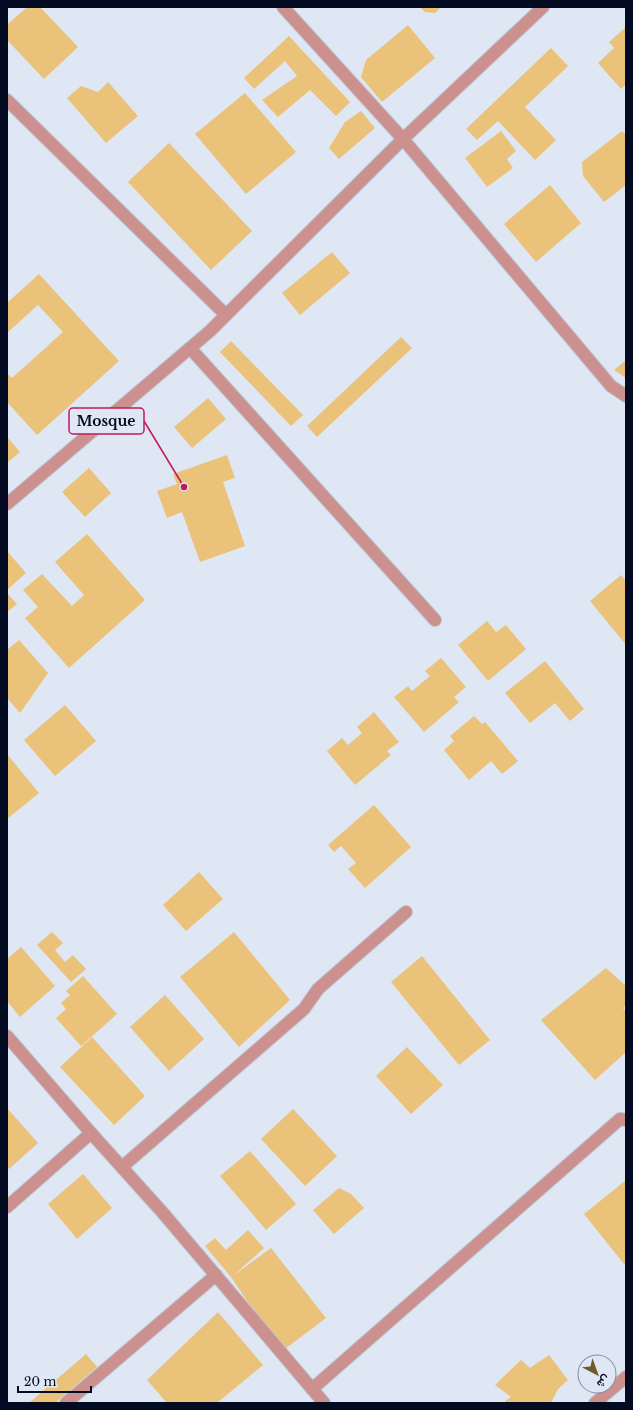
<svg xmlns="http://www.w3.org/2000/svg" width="633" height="1410" viewBox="0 0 633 1410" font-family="'Libre Baskerville',Vazirmatn,serif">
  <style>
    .building { fill: #ebc27a }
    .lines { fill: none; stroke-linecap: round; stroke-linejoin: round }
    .street-casing { stroke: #bcc4d2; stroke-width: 14 }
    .street { stroke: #cc908f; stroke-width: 12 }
    .leader { fill: none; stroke: #c2185b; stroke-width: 1.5 }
    .callout-dot { fill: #c2185b; stroke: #dfe7f4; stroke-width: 1.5 }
    .callout { fill: #dfe7f4; stroke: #c2185b; stroke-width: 1.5 }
    .callout-label { font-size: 14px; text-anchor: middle; font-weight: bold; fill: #020b22 }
  </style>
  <rect width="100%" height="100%" fill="#dfe7f4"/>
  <g class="building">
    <polygon points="27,7 40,7 78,47 44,79 7,40 7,25"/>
    <polygon points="420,7 441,7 435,13 425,12"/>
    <polygon points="408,25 435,58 382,102 361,77 366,60"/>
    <polygon points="626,27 626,84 621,89 598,63 614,48 609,42"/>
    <polygon points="289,36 350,102 336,116 310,90 278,117 262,100 297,76 285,61 254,89 244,78"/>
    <polygon points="551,48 568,66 525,107 556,140 535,160 498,121 477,140 466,129"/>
    <polygon points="108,82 138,116 106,143 67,98 81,86 98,92"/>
    <polygon points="245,93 296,152 246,194 195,134"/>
    <polygon points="361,111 375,128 339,159 329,148 345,122"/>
    <polygon points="501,131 516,151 507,159 513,168 487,187 465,158"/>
    <polygon points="622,131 626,135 626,185 604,202 583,176 582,162"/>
    <polygon points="169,143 252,231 211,270 128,182"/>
    <polygon points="550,185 581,223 536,262 504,224"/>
    <polygon points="332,252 350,273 300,315 282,293"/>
    <polygon points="39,274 119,361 37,435 7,402 7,373 12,378 63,332 38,305 7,333 7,303"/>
    <polygon points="401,337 412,348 317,437 307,426"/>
    <polygon points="231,341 303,415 291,426 220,352"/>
    <polygon points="626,360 626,378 614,370"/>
    <polygon points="208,398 226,419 192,448 174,427"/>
    <polygon points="7,437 20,452 7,463"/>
    <polygon points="227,455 235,478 223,482 245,546 200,562 182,512 167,518 157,491 177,484 173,474"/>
    <polygon points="89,468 111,493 85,517 62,492"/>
    <polygon points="87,534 145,600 69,668 25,618 38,607 23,590 42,574 72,606 84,595 55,562"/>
    <polygon points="7,551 26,573 7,590"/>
    <polygon points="621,575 626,581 626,645 590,601"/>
    <polygon points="7,593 17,604 7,612"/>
    <polygon points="487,621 496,632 506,625 526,649 488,681 458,645"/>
    <polygon points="19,640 48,673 20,713 7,698 7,650"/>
    <polygon points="441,658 466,687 454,697 459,702 424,732 394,697 408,686 412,691 430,676 425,671"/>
    <polygon points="545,661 584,709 570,721 555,703 530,723 505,693"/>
    <polygon points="65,705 96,741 55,776 24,740"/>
    <polygon points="374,712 399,742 387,751 391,755 355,785 327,751 342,738 348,745 362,733 357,727"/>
    <polygon points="474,716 482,724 485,722 518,761 502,774 491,761 469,780 444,750 454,741 450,736"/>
    <polygon points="7,754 39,793 7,819"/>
    <polygon points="374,805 411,847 365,888 348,869 356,863 341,846 334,852 328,845"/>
    <polygon points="199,872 223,899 186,931 163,905"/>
    <polygon points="52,932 63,943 55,950 65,962 73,955 86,969 71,982 37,945"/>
    <polygon points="234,932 290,1000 239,1047 180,977"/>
    <polygon points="21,947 55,986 20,1017 7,1001 7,959"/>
    <polygon points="422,956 490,1040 459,1065 391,982"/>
    <polygon points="606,968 626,986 626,1005 623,1008 626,1012 626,1052 595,1080 541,1020"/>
    <polygon points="83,976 117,1014 81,1046 56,1018 66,1009 61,1003 70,995 66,991"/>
    <polygon points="165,995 204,1039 169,1071 130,1027"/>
    <polygon points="92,1037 145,1096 114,1125 60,1067"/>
    <polygon points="407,1047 443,1085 411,1114 376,1076"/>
    <polygon points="7,1108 38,1143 9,1169 7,1166"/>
    <polygon points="293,1109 337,1156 305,1186 261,1139"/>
    <polygon points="250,1151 296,1204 266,1230 220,1176"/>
    <polygon points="83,1174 112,1208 77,1239 48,1204"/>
    <polygon points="626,1180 626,1262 624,1264 584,1214"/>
    <polygon points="339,1188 351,1194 364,1208 334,1234 313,1210"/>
    <polygon points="248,1230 264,1248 234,1275 271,1248 326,1318 281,1352 231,1277 205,1246 215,1238 226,1250"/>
    <polygon points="218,1312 263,1365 217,1403 167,1403 147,1380"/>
    <polygon points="86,1354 97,1367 55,1403 29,1403"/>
    <polygon points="549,1355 568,1380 558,1389 551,1403 506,1403 505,1401 511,1397 495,1385 521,1360 530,1368"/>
  </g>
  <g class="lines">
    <defs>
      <g id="street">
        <polyline points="283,7 403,139 611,386 626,396"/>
        <polyline points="7,100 226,315"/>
        <polyline points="190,348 435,620"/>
        <polyline points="7,504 210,331 403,139 543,7"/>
        <polyline points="7,1036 91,1133 163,1213 324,1403"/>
        <polyline points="122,1167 304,1009 318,989 406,912"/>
        <polyline points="7,1207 91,1133"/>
        <polyline points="312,1389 620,1119 626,1120"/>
        <polyline points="66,1403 216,1275"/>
        <polyline points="595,1403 626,1377"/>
      </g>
    </defs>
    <use href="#street" class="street-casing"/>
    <use href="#street" class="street"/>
  </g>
  <path class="leader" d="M184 487L144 421"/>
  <circle class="callout-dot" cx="184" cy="487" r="4"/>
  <rect class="callout" x="69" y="408" width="75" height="26" rx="4"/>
  <g class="callout-label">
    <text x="106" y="426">Mosque</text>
  </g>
  <rect width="633" height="1410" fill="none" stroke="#020b22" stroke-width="16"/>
  <g transform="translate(597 1374) rotate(139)"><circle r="19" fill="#dfe7f4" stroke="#878fa0"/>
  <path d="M0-3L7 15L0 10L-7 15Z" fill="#72582a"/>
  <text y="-6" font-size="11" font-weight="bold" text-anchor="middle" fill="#020b22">ش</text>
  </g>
  <path d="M18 1386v6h73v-6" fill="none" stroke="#020b22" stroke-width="2"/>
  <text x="24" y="1386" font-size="12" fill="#020b22" stroke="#dfe7f4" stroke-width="3" paint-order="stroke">20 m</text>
</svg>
